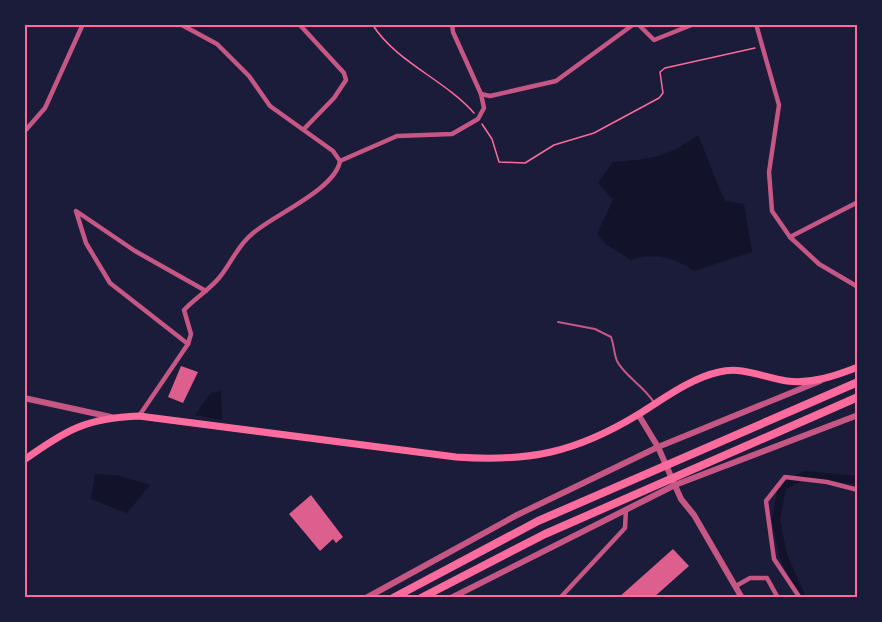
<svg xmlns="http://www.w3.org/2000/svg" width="882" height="622" viewBox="0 0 882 622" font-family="'Asap Condensed',sans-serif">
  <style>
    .water { fill: #12122b }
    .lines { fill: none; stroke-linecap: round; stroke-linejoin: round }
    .canal { stroke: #12122b; stroke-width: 8 }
    .building { fill: #dd5f8e }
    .path { stroke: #ff6b9d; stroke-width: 1.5 }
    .service { stroke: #c65784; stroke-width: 2 }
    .minor { stroke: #c65784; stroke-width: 4.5 }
    .tertiary { stroke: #c65784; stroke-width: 6 }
    .secondary { stroke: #ff6b9d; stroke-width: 7 }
    .trunk { stroke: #ff6b9d; stroke-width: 8 }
    .neatline { fill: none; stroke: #ff6b9d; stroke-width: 2 }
  </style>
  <rect width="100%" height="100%" fill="#1b1b3a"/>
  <g class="water">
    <path d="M698 135C708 157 714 181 726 201L744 204 752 252 694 271C675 257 653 252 631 260L606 244 597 234 613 200 598 183 613 162C652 159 666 158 698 135Z"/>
    <polygon points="221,391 222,420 195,415 211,393"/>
    <polygon points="95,474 120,476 150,485 127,513 91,499"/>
  </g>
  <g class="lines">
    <polyline class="canal" points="802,598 783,555 776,520 782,487 804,475 858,480"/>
  </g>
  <g class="building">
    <polygon points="181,366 198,372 183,403 168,397"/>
    <polygon points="311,495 343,537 336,543 333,539 320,551 289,514"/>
    <polygon points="673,549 689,566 653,598 618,598"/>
  </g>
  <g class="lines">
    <g class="path">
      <path d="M372 24C397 63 444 79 474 113"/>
      <polyline points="482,124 492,139 499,162 525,163 554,145 594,133 659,98 663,93 660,72 665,68 755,48"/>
    </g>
    <path class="service" d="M558 322 595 329 611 337C614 345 614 354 617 361 623 374 643 386 653 401"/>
    <g class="minor">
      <polyline points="299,24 344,73 346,80 334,98 304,129"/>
      <polyline points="452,24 453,32 481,94 490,96 556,81 634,24"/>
      <polyline points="638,24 654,40 694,24"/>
      <polyline points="756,24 779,105 769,172 772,211 790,237 819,264 858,287"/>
      <polyline points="24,132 45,108 83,24"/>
      <polyline points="340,161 397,136 452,134 478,119 484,108 481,94"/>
      <polyline points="790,237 858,202"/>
      <polyline points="188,344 110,283 86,243 76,211 135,251 206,291"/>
      <path d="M139 416 188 344 191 334 184 310C195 298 209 290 219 278 231 264 237 246 252 234 273 215 335 190 340 161L333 151 270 106 249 76 217 44 180 24"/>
      <polyline points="24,573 25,573"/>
      <polyline points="736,586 750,578 767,578 778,598"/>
      <polyline points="560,598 625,528 626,509"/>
      <polyline points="800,598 774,559 766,501 785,477 827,482 858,490"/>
    </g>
    <g class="tertiary">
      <polyline points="24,398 111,417"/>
      <polyline points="638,414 658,447 681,499 694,515 742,598"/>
      <polyline points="366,598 517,515 658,447 820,381"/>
      <polyline points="451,598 675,485 858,415"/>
    </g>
    <path class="secondary" d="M24 460C66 430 86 418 139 416L456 457C529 462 575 453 639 414 663 399 691 378 719 372 743 366 764 378 787 381 812 384 835 376 858 367"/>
    <g class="trunk">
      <polyline points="393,598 538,521 858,382"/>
      <polyline points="421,598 545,534 858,397"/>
    </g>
  </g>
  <rect width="882" height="622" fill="none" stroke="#1b1b3a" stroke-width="51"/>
  <rect x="26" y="26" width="830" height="570" class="neatline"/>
</svg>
